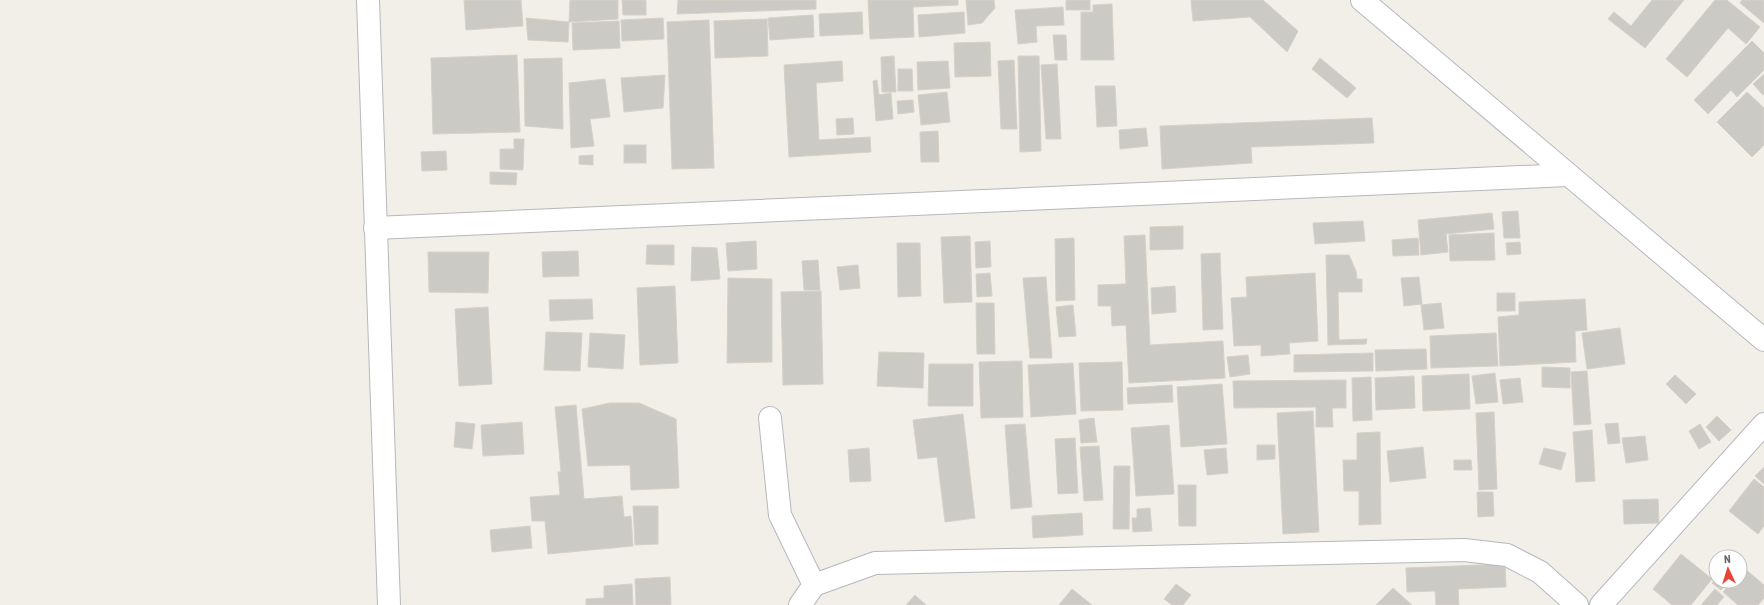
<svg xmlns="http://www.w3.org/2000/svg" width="1764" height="605" viewBox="0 0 1764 605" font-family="'Roboto Condensed',sans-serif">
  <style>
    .building { fill: #cccac5; stroke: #d6d1c6 }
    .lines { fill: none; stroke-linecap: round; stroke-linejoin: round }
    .minor-casing { stroke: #b5b8bc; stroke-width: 24 }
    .minor { stroke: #fff; stroke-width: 22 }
  </style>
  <rect width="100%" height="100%" fill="#f1efe8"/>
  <g class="building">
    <polygon points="464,0 521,0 523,26 466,30"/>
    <polygon points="570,0 618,0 618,19 569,22"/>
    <polygon points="622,0 646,0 646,15 623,15"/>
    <polygon points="678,0 816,0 816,9 677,14"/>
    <polygon points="868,0 958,0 958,5 913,7 914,37 870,39"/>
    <polygon points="966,0 994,0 995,8 982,23 968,25"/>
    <rect x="1066" y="0" width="24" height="10"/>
    <polygon points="1191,0 1263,0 1298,31 1287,52 1250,17 1193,21"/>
    <polygon points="1652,0 1684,0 1645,48 1608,19 1614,12 1631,26"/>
    <polygon points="1715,0 1727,0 1760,27 1746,44 1728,28 1687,77 1666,59"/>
    <polygon points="1742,0 1764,0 1764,23 1740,3"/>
    <polygon points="1112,4 1114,60 1081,60 1081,12 1093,12 1093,5"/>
    <polygon points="1063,7 1064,25 1036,26 1037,42 1018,44 1015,10"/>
    <polygon points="862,12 863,34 820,36 819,14"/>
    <polygon points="964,12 965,33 919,37 918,15"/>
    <polygon points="813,15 814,37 770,40 768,18"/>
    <polygon points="526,18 569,22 568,42 528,40"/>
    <polygon points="663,18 664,39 622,41 621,20"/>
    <polygon points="767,19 768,56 715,58 714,21"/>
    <polygon points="709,20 714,168 672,169 667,22"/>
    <polygon points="619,21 620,48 573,50 572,23"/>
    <polygon points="1053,35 1066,35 1067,60 1055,60"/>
    <polygon points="1752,41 1764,53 1764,70 1737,97 1731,90 1708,114 1694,100"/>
    <polygon points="990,42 991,76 955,77 954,43"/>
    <polygon points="517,55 520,132 433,134 431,58"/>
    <polygon points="894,56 896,92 882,92 881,57"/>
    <polygon points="1018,56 1039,56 1041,151 1020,152"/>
    <polygon points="562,58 563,129 525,126 524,59"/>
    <polygon points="1320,58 1356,88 1347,98 1312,69"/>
    <polygon points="1014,60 1017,129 1001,129 998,61"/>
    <polygon points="842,61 843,81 816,83 819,140 870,137 871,152 789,157 784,65"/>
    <polygon points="948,61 950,88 918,90 917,62"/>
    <polygon points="1057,64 1061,139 1046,139 1041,65"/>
    <polygon points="898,69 912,69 913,91 898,91"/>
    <polygon points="1764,74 1764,94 1763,95 1753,84"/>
    <polygon points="665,75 663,108 624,112 621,78"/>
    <polygon points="605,79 610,117 590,119 594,146 571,148 569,83"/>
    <polygon points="877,80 879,95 891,93 893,119 876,121 873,81"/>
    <polygon points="1095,86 1115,86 1117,126 1097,127"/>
    <polygon points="947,92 950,122 921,125 918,95"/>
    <polygon points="1747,92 1764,108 1764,145 1752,157 1717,122"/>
    <polygon points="913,100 914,112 898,114 897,101"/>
    <polygon points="853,118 854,134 837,135 836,119"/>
    <polygon points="1372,118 1374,143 1251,147 1252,163 1162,169 1160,126"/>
    <polygon points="1146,128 1148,146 1120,149 1119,130"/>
    <polygon points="938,131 939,162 921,162 920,132"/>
    <polygon points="514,139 524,139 523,170 500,169 500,149 514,149"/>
    <rect x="624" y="145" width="22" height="18"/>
    <polygon points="446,151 447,170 422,171 421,152"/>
    <polygon points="593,155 593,165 579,164 579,156"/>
    <polygon points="490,172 517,173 516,185 490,184"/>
    <polygon points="1518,211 1520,238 1504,238 1502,212"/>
    <polygon points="1492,213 1494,229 1446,234 1448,252 1421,255 1418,220"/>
    <polygon points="1363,221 1365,241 1315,244 1313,223"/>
    <polygon points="1183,226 1183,249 1150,250 1150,227"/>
    <polygon points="1494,233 1495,260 1450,261 1449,235"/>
    <polygon points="1145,235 1150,345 1223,341 1225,378 1129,383 1126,325 1112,326 1111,306 1098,306 1098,285 1126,284 1124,236"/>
    <polygon points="970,236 972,302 944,303 941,237"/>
    <polygon points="1074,238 1075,300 1056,301 1055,239"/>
    <polygon points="1418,238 1419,255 1393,256 1392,240"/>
    <polygon points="756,241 757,269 728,271 726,243"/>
    <polygon points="990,241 991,267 976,268 975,242"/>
    <polygon points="1520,242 1521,254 1507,255 1506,243"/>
    <polygon points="897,243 920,243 921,296 898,297"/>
    <polygon points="647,245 674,245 674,265 646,264"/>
    <polygon points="692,247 717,248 720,279 691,281"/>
    <polygon points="578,251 579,276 543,277 542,252"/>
    <polygon points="428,252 489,252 488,293 429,292"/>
    <polygon points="1220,253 1223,329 1203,330 1201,254"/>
    <polygon points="1326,255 1349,255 1356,271 1357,279 1362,279 1362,292 1338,292 1339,340 1367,339 1366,344 1328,345"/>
    <polygon points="818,260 820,290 804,290 802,261"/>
    <polygon points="858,265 860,288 840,290 837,267"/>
    <polygon points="990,273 992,296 977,297 976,274"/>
    <polygon points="1315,273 1318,341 1289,343 1290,354 1261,356 1261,345 1234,346 1231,298 1247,297 1246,277"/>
    <polygon points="1046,277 1052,358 1030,358 1023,278"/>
    <polygon points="1419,277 1422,304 1404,306 1401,278"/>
    <polygon points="728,278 772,279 772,362 727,363"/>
    <polygon points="675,286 678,363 640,365 637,288"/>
    <polygon points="1175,286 1176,312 1152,314 1151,288"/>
    <polygon points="821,291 823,384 783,385 781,292"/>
    <rect x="1497" y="293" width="18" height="18"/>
    <polygon points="592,299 593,319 550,321 549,300"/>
    <polygon points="1585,299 1587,330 1575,331 1576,362 1500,366 1498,317 1519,315 1519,302"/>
    <polygon points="976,303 994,303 995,354 977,354"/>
    <polygon points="1441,303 1444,328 1424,330 1421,305"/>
    <polygon points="1073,305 1076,336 1059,337 1056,307"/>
    <polygon points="488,307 492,384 459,386 455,309"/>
    <polygon points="1620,328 1625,364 1587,369 1582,333"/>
    <polygon points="546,332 582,333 580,371 544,370"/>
    <polygon points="590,333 625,335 623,369 588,367"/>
    <polygon points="1496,333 1498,366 1431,368 1430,336"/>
    <polygon points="1426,349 1427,369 1376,371 1375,350"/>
    <polygon points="879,352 924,353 923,388 877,386"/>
    <polygon points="1373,353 1373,371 1294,372 1294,355"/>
    <polygon points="1248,355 1250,374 1230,377 1227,357"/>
    <polygon points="1022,361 1023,417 981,418 979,362"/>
    <polygon points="1122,362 1123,410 1081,411 1079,363"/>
    <polygon points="1073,363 1076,414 1031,417 1028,365"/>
    <polygon points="929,364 973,364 973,406 928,406"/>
    <polygon points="1542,367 1570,368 1570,388 1542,387"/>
    <polygon points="1587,371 1591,424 1574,425 1571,372"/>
    <polygon points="1495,373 1498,402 1476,404 1472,376"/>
    <polygon points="1469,374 1470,409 1423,411 1422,376"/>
    <polygon points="1675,375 1696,394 1686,404 1666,384"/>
    <polygon points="1414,376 1415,408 1376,410 1375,378"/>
    <polygon points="1371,377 1372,420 1353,421 1352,378"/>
    <polygon points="1520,378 1523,402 1503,404 1500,380"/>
    <polygon points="1346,380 1346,408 1332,408 1333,427 1316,427 1316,407 1234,408 1233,381"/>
    <polygon points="1222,384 1227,444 1181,447 1177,387"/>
    <polygon points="1172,385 1173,402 1128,404 1127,388"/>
    <polygon points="610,403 639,403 676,419 679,488 631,490 630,465 588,466 582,409"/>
    <polygon points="576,405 584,499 622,496 624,517 631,516 633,546 548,554 545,521 532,521 530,497 560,495 558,472 561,472 555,407"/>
    <polygon points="1313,411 1319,532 1283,534 1277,413"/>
    <polygon points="1494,412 1497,489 1479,490 1476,413"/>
    <polygon points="963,414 975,518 945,522 937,457 918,459 913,420"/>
    <polygon points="1717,416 1731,430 1719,441 1706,427"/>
    <polygon points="1094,418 1097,442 1081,443 1079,420"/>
    <polygon points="456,422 475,424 472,449 454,447"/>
    <polygon points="522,422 524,454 483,456 481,425"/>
    <polygon points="1618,423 1620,443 1608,444 1605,424"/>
    <polygon points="1025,424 1032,507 1011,509 1005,425"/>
    <polygon points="1700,424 1711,442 1699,449 1689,431"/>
    <polygon points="1169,425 1174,494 1136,496 1131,428"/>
    <polygon points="1592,430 1595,481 1576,482 1573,432"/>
    <polygon points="1380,432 1381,524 1359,525 1359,491 1344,491 1343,460 1357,460 1357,433"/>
    <polygon points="1645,436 1648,460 1626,463 1622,438"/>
    <polygon points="1075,438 1078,493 1058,494 1055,439"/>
    <polygon points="1257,445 1275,445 1275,459 1257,460"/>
    <polygon points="1099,446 1103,500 1084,501 1080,447"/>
    <polygon points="1423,447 1426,478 1390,482 1387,451"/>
    <polygon points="869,448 871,481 850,482 848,450"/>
    <polygon points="1226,448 1228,473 1207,475 1204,450"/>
    <polygon points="1544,448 1566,453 1561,470 1539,464"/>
    <polygon points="1454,460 1471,460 1472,470 1454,470"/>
    <polygon points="1114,466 1130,466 1129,529 1113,529"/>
    <polygon points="1764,467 1764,484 1755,476"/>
    <polygon points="1754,479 1764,487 1764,526 1758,534 1729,511"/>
    <polygon points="1178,485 1196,485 1196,526 1179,526"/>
    <polygon points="1477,492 1493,492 1494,516 1478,517"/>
    <polygon points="1658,499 1659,523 1624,524 1623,500"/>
    <polygon points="633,506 658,506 658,544 635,545"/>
    <polygon points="1150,508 1152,531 1133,532 1132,518 1137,518 1137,509"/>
    <polygon points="1082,513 1083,535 1033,538 1032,516"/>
    <polygon points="530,526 532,548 492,552 490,530"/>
    <polygon points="1681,554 1712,579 1691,605 1672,605 1653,589"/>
    <polygon points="1505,564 1506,587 1458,589 1459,605 1436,605 1435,591 1407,592 1406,568"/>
    <polygon points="1744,568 1764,585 1764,598 1758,605 1738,605 1723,592 1733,581 1740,581 1740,573"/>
    <polygon points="670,577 671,605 636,605 635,579"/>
    <polygon points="1716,579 1716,581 1729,581 1721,590 1712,583"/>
    <polygon points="632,584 633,605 586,605 586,599 604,598 604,586"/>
    <polygon points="1176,584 1191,595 1183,605 1172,605 1164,599"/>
    <polygon points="1393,588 1412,605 1376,605"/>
    <polygon points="1072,589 1092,605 1059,605"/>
    <polygon points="1715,589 1724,597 1717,605 1701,605"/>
    <polygon points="915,595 926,605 906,605"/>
  </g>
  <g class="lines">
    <defs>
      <g id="minor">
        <polyline points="368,0 389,605"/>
        <polyline points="1362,0 1764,340"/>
        <polyline points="375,228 1568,175"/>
        <polyline points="770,418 780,515 814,585"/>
        <polyline points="800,605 814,585 875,563 1464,550 1507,555 1540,572 1577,605"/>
        <polyline points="1601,605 1764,424"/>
      </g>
    </defs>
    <use href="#minor" class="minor-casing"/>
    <use href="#minor" class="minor"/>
  </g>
  <g transform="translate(1728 569) rotate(356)"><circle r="19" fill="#ffffff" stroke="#bfc1c3"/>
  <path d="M0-3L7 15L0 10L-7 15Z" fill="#ea4335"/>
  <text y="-6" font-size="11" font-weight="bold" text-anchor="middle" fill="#5f6368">N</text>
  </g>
</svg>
